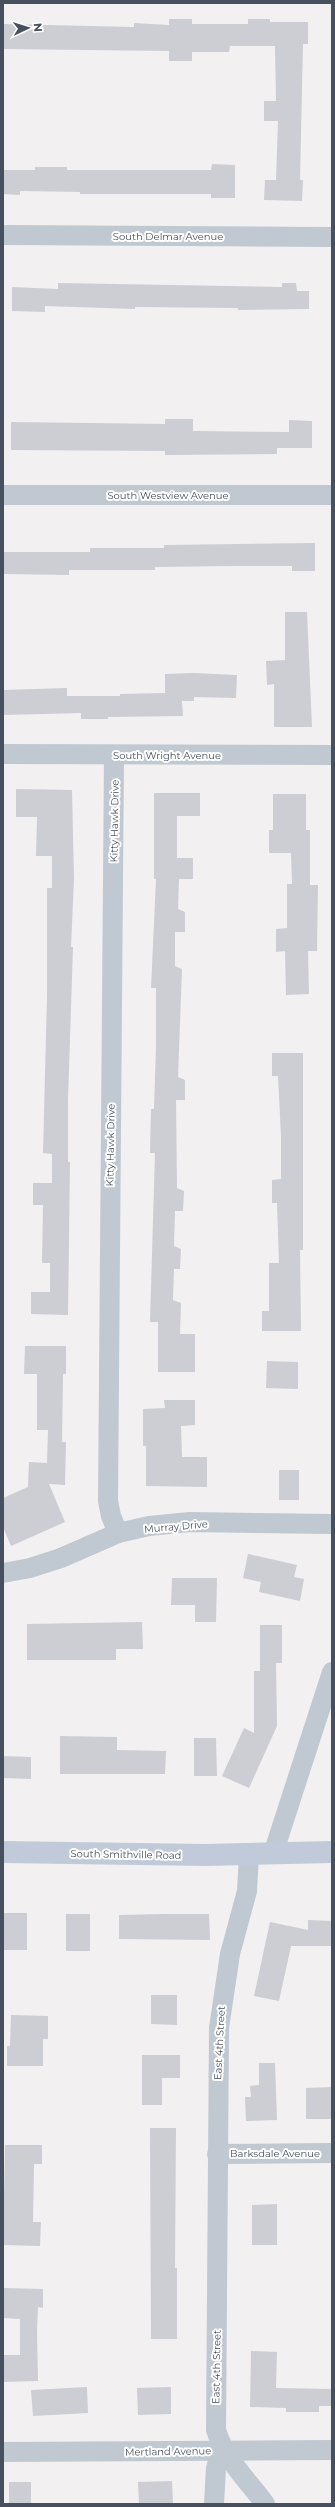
<svg xmlns="http://www.w3.org/2000/svg" width="335" height="2507" viewBox="0 0 335 2507" font-family="Montserrat,sans-serif">
  <style>
    .building { fill: #ccced4 }
    .lines { fill: none; stroke-linecap: round; stroke-linejoin: round }
    .street { stroke: #c0c8d2; stroke-width: 20 }
    .secondary { stroke: #c1cad9; stroke-width: 22 }
    .labels { text-anchor: middle; stroke-width: 4; stroke-linejoin: round; paint-order: stroke }
    .street-label { font-size: 10px; fill: #47505e; stroke: #fff }
  </style>
  <rect width="100%" height="100%" fill="#f2f0f0"/>
  <g class="building">
    <polygon points="169,19 192,19 192,24 248,24 248,19 270,19 270,22 308,22 308,44 303,44 300,180 303,180 302,201 264,200 265,180 276,180 278,121 264,121 264,101 276,101 275,46 230,46 229,52 192,52 192,61 169,61 169,51 3,49 3,24 134,27 134,23 169,25"/>
    <polygon points="212,164 235,165 235,198 211,198 211,194 80,194 80,192 20,191 20,195 3,194 3,170 35,170 35,167 67,167 67,170 211,170"/>
    <polygon points="58,283 282,287 282,283 296,283 297,291 309,291 309,309 238,310 238,308 135,307 135,309 45,306 45,312 12,311 12,287 58,289"/>
    <polygon points="165,419 193,419 193,431 289,432 289,420 312,421 312,448 277,448 277,454 165,455 165,451 11,450 11,422 165,424"/>
    <polygon points="315,543 315,571 292,571 292,566 233,566 155,567 155,570 69,570 69,575 3,574 3,552 90,552 90,548 164,548 164,545"/>
    <polygon points="285,612 307,612 312,727 274,727 274,684 267,685 266,661 285,660"/>
    <polygon points="194,673 237,675 236,698 194,697 194,701 182,701 183,716 108,717 108,719 81,719 81,713 3,715 3,690 67,688 67,696 120,696 120,694 165,693 165,674"/>
    <polygon points="16,789 72,790 74,879 71,947 73,947 68,1100 68,1162 70,1162 68,1315 31,1314 31,1292 50,1292 50,1263 42,1263 43,1205 33,1205 33,1183 52,1183 52,1154 43,1153 47,996 47,888 52,888 52,856 36,856 37,817 16,817"/>
    <polygon points="154,793 200,793 200,816 177,816 177,858 193,858 193,879 179,879 178,909 185,912 185,932 175,932 175,966 182,969 178,1077 185,1080 185,1100 176,1100 177,1188 184,1191 183,1211 175,1211 174,1246 181,1249 180,1269 174,1269 173,1300 181,1303 180,1334 195,1334 195,1372 158,1372 158,1322 150,1322 155,1153 150,1153 151,1109 154,1109 156,1045 156,988 151,988 156,879 154,879"/>
    <polygon points="273,794 306,794 306,830 310,830 310,885 318,885 317,951 308,951 309,994 286,995 285,951 276,952 276,929 287,928 287,884 292,884 291,853 269,853 269,830 273,830"/>
    <polygon points="272,1053 303,1053 303,1250 300,1250 301,1331 262,1331 262,1311 269,1311 269,1263 279,1263 277,1203 272,1203 272,1180 281,1179 281,1136 278,1076 272,1076"/>
    <polygon points="25,1346 66,1346 66,1374 63,1374 62,1442 66,1442 65,1485 49,1484 65,1522 11,1546 3,1527 3,1498 28,1487 29,1462 47,1463 48,1430 37,1430 37,1374 24,1374"/>
    <polygon points="267,1361 298,1362 298,1389 266,1388"/>
    <polygon points="164,1400 195,1400 195,1425 181,1426 182,1457 207,1457 207,1487 146,1486 146,1446 143,1446 143,1409 165,1408"/>
    <rect x="279" y="1470" width="20" height="30"/>
    <polygon points="248,1554 297,1565 294,1577 304,1579 300,1601 259,1592 261,1582 243,1578"/>
    <polygon points="172,1578 217,1578 216,1622 195,1622 195,1605 171,1605"/>
    <polygon points="142,1622 143,1649 116,1649 116,1660 27,1660 27,1624"/>
    <polygon points="260,1625 282,1625 282,1663 276,1663 277,1726 249,1788 222,1776 244,1728 254,1733 254,1671 260,1671"/>
    <polygon points="60,1736 117,1737 117,1750 166,1751 165,1774 60,1774"/>
    <polygon points="194,1738 216,1738 217,1776 194,1776"/>
    <polygon points="3,1756 31,1757 31,1779 3,1778"/>
    <rect x="3" y="1913" width="24" height="37"/>
    <rect x="66" y="1914" width="24" height="37"/>
    <polygon points="165,1914 209,1914 210,1940 119,1939 119,1915"/>
    <polygon points="308,1920 332,1921 332,1946 291,1946 279,2001 254,1996 270,1922 308,1930"/>
    <polygon points="151,1995 177,1995 177,2025 151,2024"/>
    <polygon points="11,2015 48,2016 48,2039 43,2039 43,2066 7,2066 7,2046 10,2046"/>
    <polygon points="142,2055 180,2055 180,2078 162,2078 162,2105 142,2105"/>
    <polygon points="259,2063 275,2063 277,2120 246,2121 245,2097 251,2097 250,2086 259,2085"/>
    <polygon points="332,2087 332,2119 306,2119 306,2088"/>
    <polygon points="150,2128 176,2128 175,2268 177,2268 177,2339 151,2339"/>
    <polygon points="5,2145 42,2145 42,2164 34,2164 33,2222 41,2222 40,2246 3,2245"/>
    <polygon points="277,2204 277,2245 252,2245 252,2205"/>
    <polygon points="3,2288 43,2289 43,2308 38,2307 37,2332 38,2381 4,2382 3,2355 20,2355 20,2319 3,2318"/>
    <polygon points="251,2351 277,2352 276,2388 332,2389 332,2406 319,2406 319,2412 286,2412 286,2408 250,2407"/>
    <polygon points="87,2387 88,2413 33,2416 31,2390"/>
    <polygon points="171,2387 171,2414 138,2415 137,2388"/>
    <polygon points="172,2481 173,2504 139,2504 138,2482"/>
    <rect x="9" y="2482" width="22" height="22"/>
  </g>
  <g class="lines">
    <g class="street">
      <polyline points="3,235 332,237"/>
      <polyline points="3,495 332,495"/>
      <polyline points="3,754 332,755"/>
      <polyline points="114,755 108,1501 111,1516 118,1533"/>
      <polyline points="3,1573 30,1568 61,1558 118,1533 149,1526 190,1522 332,1524"/>
      <polyline points="273,1854 332,1672"/>
      <path d="M249 1855 247 1891 230 1954 219 2028 216 2430C226 2461 246 2478 265 2504"/>
      <polyline points="217,2154 332,2153"/>
      <polyline points="3,2452 332,2450"/>
      <polyline points="214,2504 216,2468 222,2449"/>
    </g>
    <polyline class="secondary" points="3,1852 206,1855 332,1852"/>
  </g>
  <g class="labels">
    <g class="street-label">
      <text x="168" y="240">South Delmar Avenue</text>
      <text x="168" y="499">South Westview Avenue</text>
      <text x="167" y="759">South Wright Avenue</text>
      <text transform="translate(114 821) rotate(-89)" y="4">Kitty Hawk Drive</text>
      <text transform="translate(110 1145) rotate(-89)" y="4">Kitty Hawk Drive</text>
      <text transform="translate(176 1526) rotate(-5)" y="4">Murray Drive</text>
      <text transform="translate(126 1854) rotate(1)" y="4">South Smithville Road</text>
      <text transform="translate(219 2043) rotate(-87)" y="4">East 4th Street</text>
      <text x="275" y="2157">Barksdale Avenue</text>
      <text transform="translate(216 2367) rotate(-89)" y="4">East 4th Street</text>
      <text transform="translate(168 2451) rotate(-1)" y="4">Mertland Avenue</text>
    </g>
  </g>
  <rect width="335" height="2507" fill="none" stroke="#47505e" stroke-width="8"/>
  <g transform="translate(28 28) rotate(86)" stroke="#ffffff" stroke-width="3" paint-order="stroke">
  <path d="M0-3L7 15L0 10L-7 15Z" fill="#47505e"/>
  <text y="-6" font-size="11" font-weight="bold" text-anchor="middle" fill="#47505e">N</text>
  </g>
</svg>
